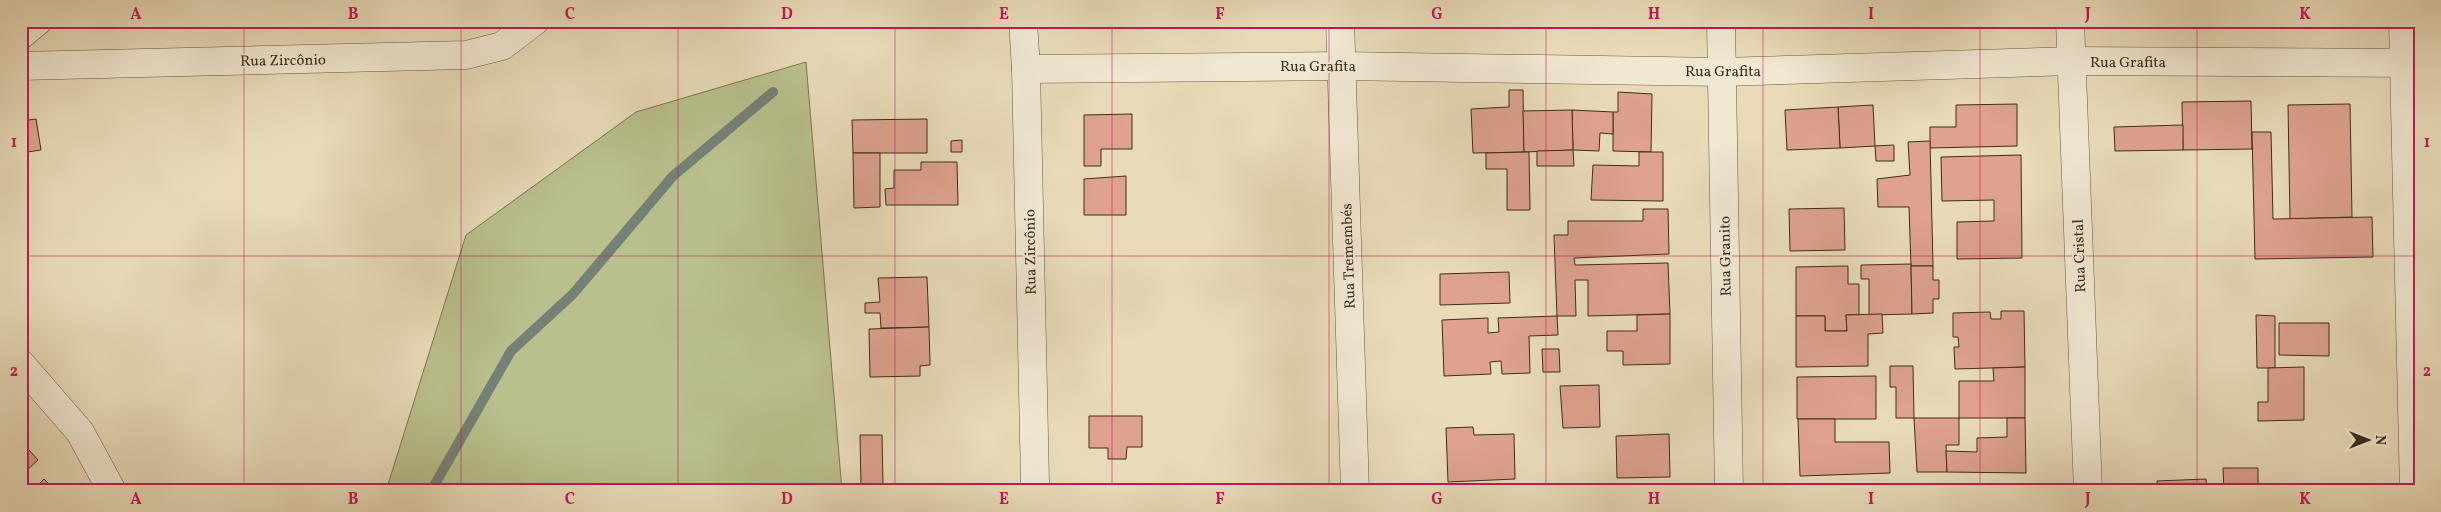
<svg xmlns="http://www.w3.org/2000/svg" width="2441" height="512" viewBox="0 0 2441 512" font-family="Vollkorn,serif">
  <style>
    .green { fill: #b9c08e; stroke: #7c7654 }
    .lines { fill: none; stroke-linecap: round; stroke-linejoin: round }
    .stream { stroke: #758177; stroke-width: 10 }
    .building { fill: #dea28f; stroke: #402c1b }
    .minor-casing { stroke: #6a5842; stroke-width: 29 }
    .minor { stroke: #f1e8d2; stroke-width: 28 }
    .grid { fill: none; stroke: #c2185b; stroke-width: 1; stroke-opacity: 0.55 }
    .labels { text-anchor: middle; stroke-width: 4; stroke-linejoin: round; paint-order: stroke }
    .street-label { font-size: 15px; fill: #402c1b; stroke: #f1e8d2 }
    .neatline { fill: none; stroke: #c2185b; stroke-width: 2 }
    .grid-label { font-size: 16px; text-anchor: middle; font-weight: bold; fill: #c2185b }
  </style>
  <rect width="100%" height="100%" fill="#e9dbb9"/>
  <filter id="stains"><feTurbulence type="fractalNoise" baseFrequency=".004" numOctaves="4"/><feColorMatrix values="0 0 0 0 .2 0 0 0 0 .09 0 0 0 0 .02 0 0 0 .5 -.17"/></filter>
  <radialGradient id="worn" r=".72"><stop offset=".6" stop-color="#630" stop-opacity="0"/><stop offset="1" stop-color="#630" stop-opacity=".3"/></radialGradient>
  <polygon class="green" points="806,62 842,491 386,491 466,235 636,112"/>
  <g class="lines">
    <polyline class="stream" points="431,491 511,351 573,294 673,176 773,92"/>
  </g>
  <g class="building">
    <polygon points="1509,90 1523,90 1524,152 1473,153 1471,109 1509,107"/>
    <polygon points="1618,92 1652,94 1651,152 1613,151 1613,112 1618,112"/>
    <polygon points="2251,101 2252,149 2183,150 2182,102"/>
    <polygon points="2017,104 2017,146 1930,148 1930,127 1956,127 1956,105"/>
    <polygon points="2350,104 2352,217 2290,219 2288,105"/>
    <polygon points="1873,105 1875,146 1840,148 1838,107"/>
    <polygon points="1838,107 1840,148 1787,150 1785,110"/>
    <polygon points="1572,110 1613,112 1613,134 1600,133 1599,151 1573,150"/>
    <polygon points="1572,110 1573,150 1524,152 1523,111"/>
    <polygon points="1132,114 1132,149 1101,149 1101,166 1084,166 1084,115"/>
    <polygon points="36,119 41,150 21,153 21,121"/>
    <polygon points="927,119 927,153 853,153 852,120"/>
    <polygon points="2183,125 2183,150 2115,151 2114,127"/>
    <polygon points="2252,132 2271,132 2273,219 2372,217 2373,257 2255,259"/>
    <polygon points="962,140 962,152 951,152 951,141"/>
    <polygon points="1930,141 1933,266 1911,266 1909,207 1878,207 1877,179 1910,175 1908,142"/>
    <polygon points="1894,145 1894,161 1876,161 1875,146"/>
    <polygon points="1573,150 1574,166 1537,166 1537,151"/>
    <polygon points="1529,152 1530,210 1507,210 1507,169 1486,169 1486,153"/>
    <polygon points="1639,152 1663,152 1663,201 1591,200 1593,165 1639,166"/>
    <polygon points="853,153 880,153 880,207 854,208"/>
    <polygon points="2021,155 2022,258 1957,259 1957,222 1994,221 1994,200 1942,201 1941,157"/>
    <polygon points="921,162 957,162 958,205 886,205 885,189 894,188 894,170 921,170"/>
    <polygon points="1126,176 1126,215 1084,215 1084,179"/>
    <polygon points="1844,208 1845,250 1790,251 1789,209"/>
    <polygon points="1643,209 1668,209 1669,254 1574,258 1575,265 1668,263 1670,314 1588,316 1588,280 1575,280 1576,316 1557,316 1554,235 1568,235 1568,221 1643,221"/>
    <polygon points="1911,264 1912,314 1869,315 1869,279 1861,279 1861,265"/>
    <polygon points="1848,266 1848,284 1859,284 1859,315 1846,315 1847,331 1825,331 1825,316 1796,316 1796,267"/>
    <polygon points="1911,266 1933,266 1933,280 1939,280 1939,299 1933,299 1933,313 1912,314"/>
    <polygon points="1509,272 1510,303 1440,305 1440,274"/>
    <polygon points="927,277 929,327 881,328 880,313 865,313 865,303 880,302 878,278"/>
    <polygon points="2001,311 2024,311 2025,367 1955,369 1954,347 1959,347 1958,337 1953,337 1953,313 1990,312 1991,319 2001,319"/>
    <polygon points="1670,314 1670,364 1623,365 1623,351 1607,351 1607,331 1637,331 1637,315"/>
    <polygon points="1882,314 1883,333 1868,334 1868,366 1796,367 1796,316 1825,316 1825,331 1847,331 1846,315"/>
    <polygon points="2256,315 2275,316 2275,368 2257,368"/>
    <polygon points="1557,316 1558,335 1529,336 1530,373 1502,374 1501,361 1490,362 1491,374 1444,376 1442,320 1488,318 1488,333 1499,332 1498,318"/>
    <polygon points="2279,323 2329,323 2329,356 2279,355"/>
    <polygon points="929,327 930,365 920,366 920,376 870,377 869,329"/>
    <polygon points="1542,349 1559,349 1560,372 1543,372"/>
    <polygon points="1890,366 1913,366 1914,418 1896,418 1896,387 1890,387"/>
    <polygon points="2025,367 2025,418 1959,418 1959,381 1994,381 1993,368"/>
    <polygon points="2304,367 2304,420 2258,421 2258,402 2268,402 2268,368"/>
    <polygon points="1876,376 1876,419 1797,419 1797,377"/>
    <polygon points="1599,385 1600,427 1563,428 1560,386"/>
    <polygon points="1089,416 1142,416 1142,447 1127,447 1126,459 1108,459 1108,448 1089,448"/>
    <polygon points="1914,418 1959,418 1959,445 1946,445 1947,472 1917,472"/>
    <polygon points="2007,418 2025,418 2026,473 1947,472 1946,451 1977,452 1977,438 2007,437"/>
    <polygon points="1798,419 1835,419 1835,442 1889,442 1890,473 1800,476"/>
    <polygon points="1473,427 1474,435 1514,434 1515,479 1448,482 1446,428"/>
    <polygon points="1669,434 1670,477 1617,478 1616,436"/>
    <polygon points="860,435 882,435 883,486 861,486"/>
    <polygon points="29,450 38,460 25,472 21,468 21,458"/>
    <polygon points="2223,468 2258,468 2258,491 2224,491"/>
    <polygon points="44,479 56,491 32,491"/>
    <polygon points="2206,479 2207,491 2158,491 2157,481"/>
    <polygon points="1565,485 1565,491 1490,491 1490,489"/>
    <polygon points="1882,488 1882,491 1805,491"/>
  </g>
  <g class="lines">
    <defs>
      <g id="minor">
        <polyline points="1023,21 1026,69 1035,482"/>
        <polyline points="1340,21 1355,491"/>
        <polyline points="1721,21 1729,491"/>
        <polyline points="2070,21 2088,491"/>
        <polyline points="2403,21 2414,491"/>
        <polyline points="21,35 38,21"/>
        <polyline points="21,66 466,55 502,46 535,21"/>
        <polyline points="1026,69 1342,66 1722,72 2071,61 2420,63"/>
        <polyline points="21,364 80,432 112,491"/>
      </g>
    </defs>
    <use href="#minor" class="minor-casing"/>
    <use href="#minor" class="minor"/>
  </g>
  <path class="grid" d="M244 21V491M461 21V491M678 21V491M895 21V491M1112 21V491M1329 21V491M1546 21V491M1763 21V491M1980 21V491M2197 21V491M21 256H2420"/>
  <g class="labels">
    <g class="street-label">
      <text transform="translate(283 60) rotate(-1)" y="5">Rua Zircônio</text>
      <text x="2128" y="67">Rua Grafita</text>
      <text x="1318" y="71">Rua Grafita</text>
      <text x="1723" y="76">Rua Grafita</text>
      <text transform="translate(1030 252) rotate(-91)" y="5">Rua Zircônio</text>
      <text transform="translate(1348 256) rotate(-92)" y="5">Rua Tremembés</text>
      <text transform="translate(1725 256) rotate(-91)" y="5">Rua Granito</text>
      <text transform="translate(2079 256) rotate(-92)" y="5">Rua Cristal</text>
    </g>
  </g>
  <rect width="2441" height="512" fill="none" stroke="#e9dbb9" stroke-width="55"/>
  <g transform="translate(2368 440) rotate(90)" stroke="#f1e8d2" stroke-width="4" paint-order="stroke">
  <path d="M0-4L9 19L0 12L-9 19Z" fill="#402c1b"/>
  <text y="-8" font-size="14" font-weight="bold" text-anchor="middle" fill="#402c1b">N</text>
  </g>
  <rect x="28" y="28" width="2386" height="456" class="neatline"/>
  <g class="grid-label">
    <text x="136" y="19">A</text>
    <text x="353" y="19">B</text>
    <text x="570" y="19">C</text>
    <text x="787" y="19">D</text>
    <text x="1004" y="19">E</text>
    <text x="1220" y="19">F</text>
    <text x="1437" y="19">G</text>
    <text x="1654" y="19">H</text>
    <text x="1871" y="19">I</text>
    <text x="2088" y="19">J</text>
    <text x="2305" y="19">K</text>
    <text x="14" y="147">1</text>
    <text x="2427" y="147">1</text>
    <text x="14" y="376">2</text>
    <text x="2427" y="376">2</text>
    <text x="136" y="504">A</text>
    <text x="353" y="504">B</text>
    <text x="570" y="504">C</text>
    <text x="787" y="504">D</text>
    <text x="1004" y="504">E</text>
    <text x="1220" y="504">F</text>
    <text x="1437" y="504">G</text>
    <text x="1654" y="504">H</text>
    <text x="1871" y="504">I</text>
    <text x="2088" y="504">J</text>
    <text x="2305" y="504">K</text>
  </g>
  <rect width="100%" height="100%" filter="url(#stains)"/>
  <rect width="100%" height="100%" fill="url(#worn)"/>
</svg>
